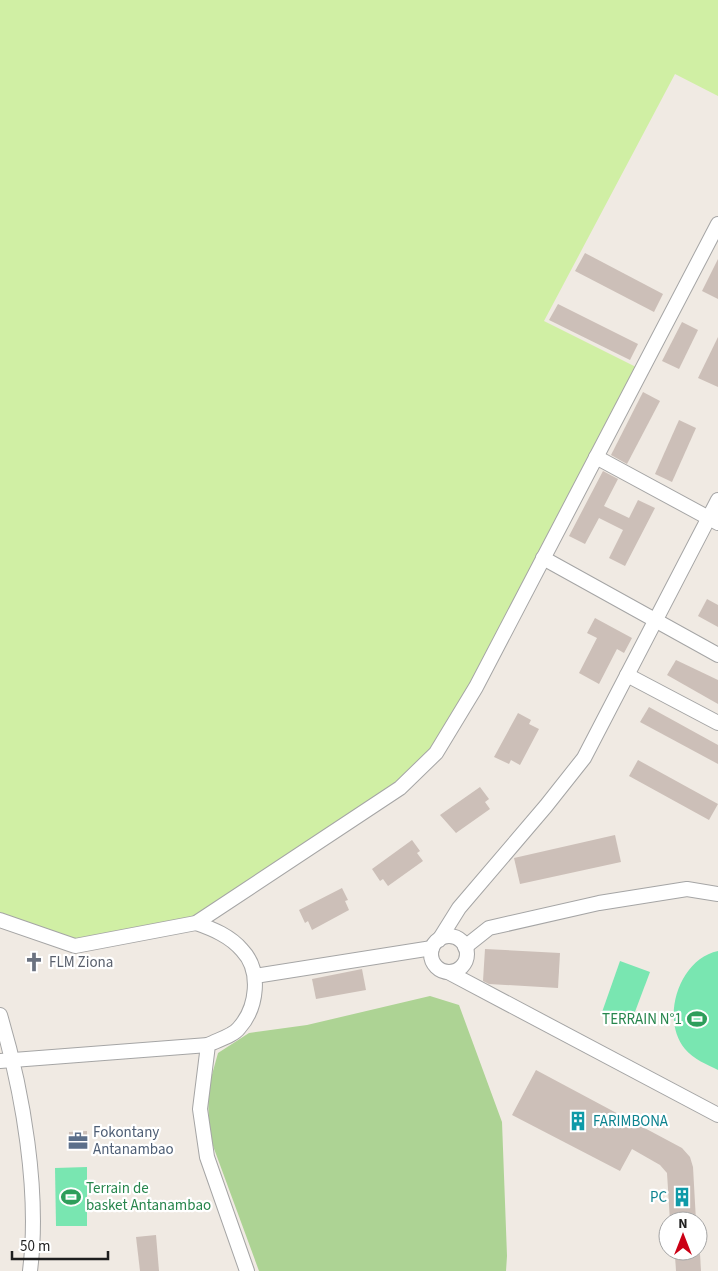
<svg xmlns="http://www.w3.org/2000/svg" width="718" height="1271" viewBox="0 0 718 1271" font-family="'Source Sans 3',sans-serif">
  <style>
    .grass { fill: #d0efa4 }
    .forest { fill: #add394 }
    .pitch { fill: #79e6b1 }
    .building { fill: #ccbfb8 }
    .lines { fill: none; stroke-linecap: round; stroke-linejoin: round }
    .minor-casing { stroke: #a5a5a5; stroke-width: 16 }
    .minor { stroke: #fff; stroke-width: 14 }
    .labels { text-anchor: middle; stroke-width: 4.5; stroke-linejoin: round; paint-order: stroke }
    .worship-label { font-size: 15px; fill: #5b616d; stroke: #fff; text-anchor: start }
    .leisure-label { font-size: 15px; fill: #27864d; stroke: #fff; text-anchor: end }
    .culture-label { font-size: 15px; fill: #0d838f; stroke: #fff; text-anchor: start }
    .service-label { font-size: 15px; fill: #4e5e75; stroke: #fff; text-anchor: start }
  </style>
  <rect width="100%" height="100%" fill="#f0eae3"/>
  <polygon class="grass" points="0,0 718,0 718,96 675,74 544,321 642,370 436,753 400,788 196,923 75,946 0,920"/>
  <polygon class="forest" points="430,996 459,1005 502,1122 507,1256 506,1271 259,1271 209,1135 208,1089 218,1053 249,1033 307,1025"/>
  <g class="pitch">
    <path d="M718 951V1070C708 1065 693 1059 685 1049 660 1019 679 959 718 951Z"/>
    <polygon points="620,961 650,972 630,1025 601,1015"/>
    <polygon points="87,1167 87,1226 56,1226 55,1168"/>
  </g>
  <g class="building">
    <polygon points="585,253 663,294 654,312 575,271"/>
    <polygon points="718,259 718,299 702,291"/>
    <polygon points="558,304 638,344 630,360 549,320"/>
    <polygon points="682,322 698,330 679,369 662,361"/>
    <polygon points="718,337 718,387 698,378"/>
    <polygon points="643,392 660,401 627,464 611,455"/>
    <polygon points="679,420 696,428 672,482 655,474"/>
    <polygon points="603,471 618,479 604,506 629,518 638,500 655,508 625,566 609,558 623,530 599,518 585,544 569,536"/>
    <polygon points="707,599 718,605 718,627 698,616"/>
    <polygon points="595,618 632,638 624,653 617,649 599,684 579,673 597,638 587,633"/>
    <polygon points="676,660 718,680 718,704 667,675"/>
    <polygon points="649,707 718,745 718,764 640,722"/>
    <polygon points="518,713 531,720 529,724 539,729 520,765 511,760 509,764 494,757"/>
    <polygon points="638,760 718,804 709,820 629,776"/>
    <polygon points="480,787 489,799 485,802 490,809 456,833 440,815"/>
    <polygon points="615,835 621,862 520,884 514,858"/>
    <polygon points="412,840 420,851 417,853 423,861 388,886 383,879 380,881 372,869"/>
    <polygon points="342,888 348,900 345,901 349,910 312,930 308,921 305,923 299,910"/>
    <polygon points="485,949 560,953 558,988 489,984 483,981"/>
    <polygon points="362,969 366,990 316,999 312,979"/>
    <polygon points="536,1070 682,1148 690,1157 693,1167 696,1221 670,1221 667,1173 660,1165 632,1149 620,1171 512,1115"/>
    <polygon points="87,1131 87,1150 70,1150 69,1132"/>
    <polygon points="156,1235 159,1271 140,1271 136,1237"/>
    <polygon points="700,1254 701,1271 676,1271 675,1256"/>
  </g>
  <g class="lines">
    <defs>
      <g id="minor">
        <polyline points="596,457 718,523"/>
        <polyline points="543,558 718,655"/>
        <polyline points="627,675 718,723"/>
        <polyline points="0,920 75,946 196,923 400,788 436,753 476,687 718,224"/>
        <path d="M196 923C213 929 230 936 242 950 262 971 257 1008 239 1028 233 1036 217 1040 208 1045L200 1109 207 1157 247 1271"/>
        <circle cx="449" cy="954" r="18"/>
        <polyline points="439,940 459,908 546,806 584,758 718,500"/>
        <polyline points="465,947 489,928 599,903 687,889 718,894"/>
        <polyline points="448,972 718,1115"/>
        <polyline points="255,976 432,948"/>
        <path d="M0 1015C23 1092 40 1192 30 1271"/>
        <polyline points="0,1061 208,1045"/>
      </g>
    </defs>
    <use href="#minor" class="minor-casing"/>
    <use href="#minor" class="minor"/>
  </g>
  <defs>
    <symbol id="church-bare" viewBox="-9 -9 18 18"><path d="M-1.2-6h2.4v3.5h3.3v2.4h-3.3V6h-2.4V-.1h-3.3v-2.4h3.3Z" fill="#6b7280" stroke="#fff" stroke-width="2.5" paint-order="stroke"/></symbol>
    <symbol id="stadium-bare" viewBox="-9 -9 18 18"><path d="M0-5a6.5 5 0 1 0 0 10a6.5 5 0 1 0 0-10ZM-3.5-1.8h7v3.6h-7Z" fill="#2e9e5b" stroke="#fff" stroke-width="2.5" paint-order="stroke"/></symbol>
    <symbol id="building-bare" viewBox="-9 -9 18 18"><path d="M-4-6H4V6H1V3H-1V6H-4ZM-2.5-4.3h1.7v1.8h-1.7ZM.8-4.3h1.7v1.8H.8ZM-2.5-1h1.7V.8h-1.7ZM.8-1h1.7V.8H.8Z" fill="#0f9aa8" stroke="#fff" stroke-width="2.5" paint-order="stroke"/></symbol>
    <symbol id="office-bare" viewBox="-9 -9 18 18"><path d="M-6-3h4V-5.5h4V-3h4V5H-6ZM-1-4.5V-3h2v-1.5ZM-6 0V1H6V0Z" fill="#5c6f8a" stroke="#fff" stroke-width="2.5" paint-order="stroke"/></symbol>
  </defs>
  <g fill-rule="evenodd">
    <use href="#church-bare" x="20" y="948" width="28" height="28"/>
    <use href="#stadium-bare" x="683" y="1005" width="28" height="28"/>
    <use href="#building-bare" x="564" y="1107" width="28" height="28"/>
    <use href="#office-bare" x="64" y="1127" width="28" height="28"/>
    <use href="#stadium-bare" x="57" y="1183" width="28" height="28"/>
    <use href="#building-bare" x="668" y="1183" width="28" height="28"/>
  </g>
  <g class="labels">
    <g class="worship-label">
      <text x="49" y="967">FLM Ziona</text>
    </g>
    <g class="leisure-label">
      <text x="682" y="1024">TERRAIN N°1</text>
      <text x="86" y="1193" text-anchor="start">Terrain de<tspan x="86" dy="17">basket Antanambao</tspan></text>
    </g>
    <g class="culture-label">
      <text x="593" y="1126">FARIMBONA</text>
      <text x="667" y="1202" text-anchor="end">PC</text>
    </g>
    <g class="service-label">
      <text x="93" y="1137">Fokontany<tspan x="93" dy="17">Antanambao</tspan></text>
    </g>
  </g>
  <g transform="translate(683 1236)"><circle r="24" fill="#ffffff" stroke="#a5a5a5"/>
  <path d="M0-4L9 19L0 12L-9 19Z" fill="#cb0015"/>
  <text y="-8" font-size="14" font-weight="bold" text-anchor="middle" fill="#1e1e1e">N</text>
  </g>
  <path d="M12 1251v8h96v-8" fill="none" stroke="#1e1e1e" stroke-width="2.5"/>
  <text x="20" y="1251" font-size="15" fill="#1e1e1e" stroke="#ffffff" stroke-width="4" paint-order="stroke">50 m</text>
</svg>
